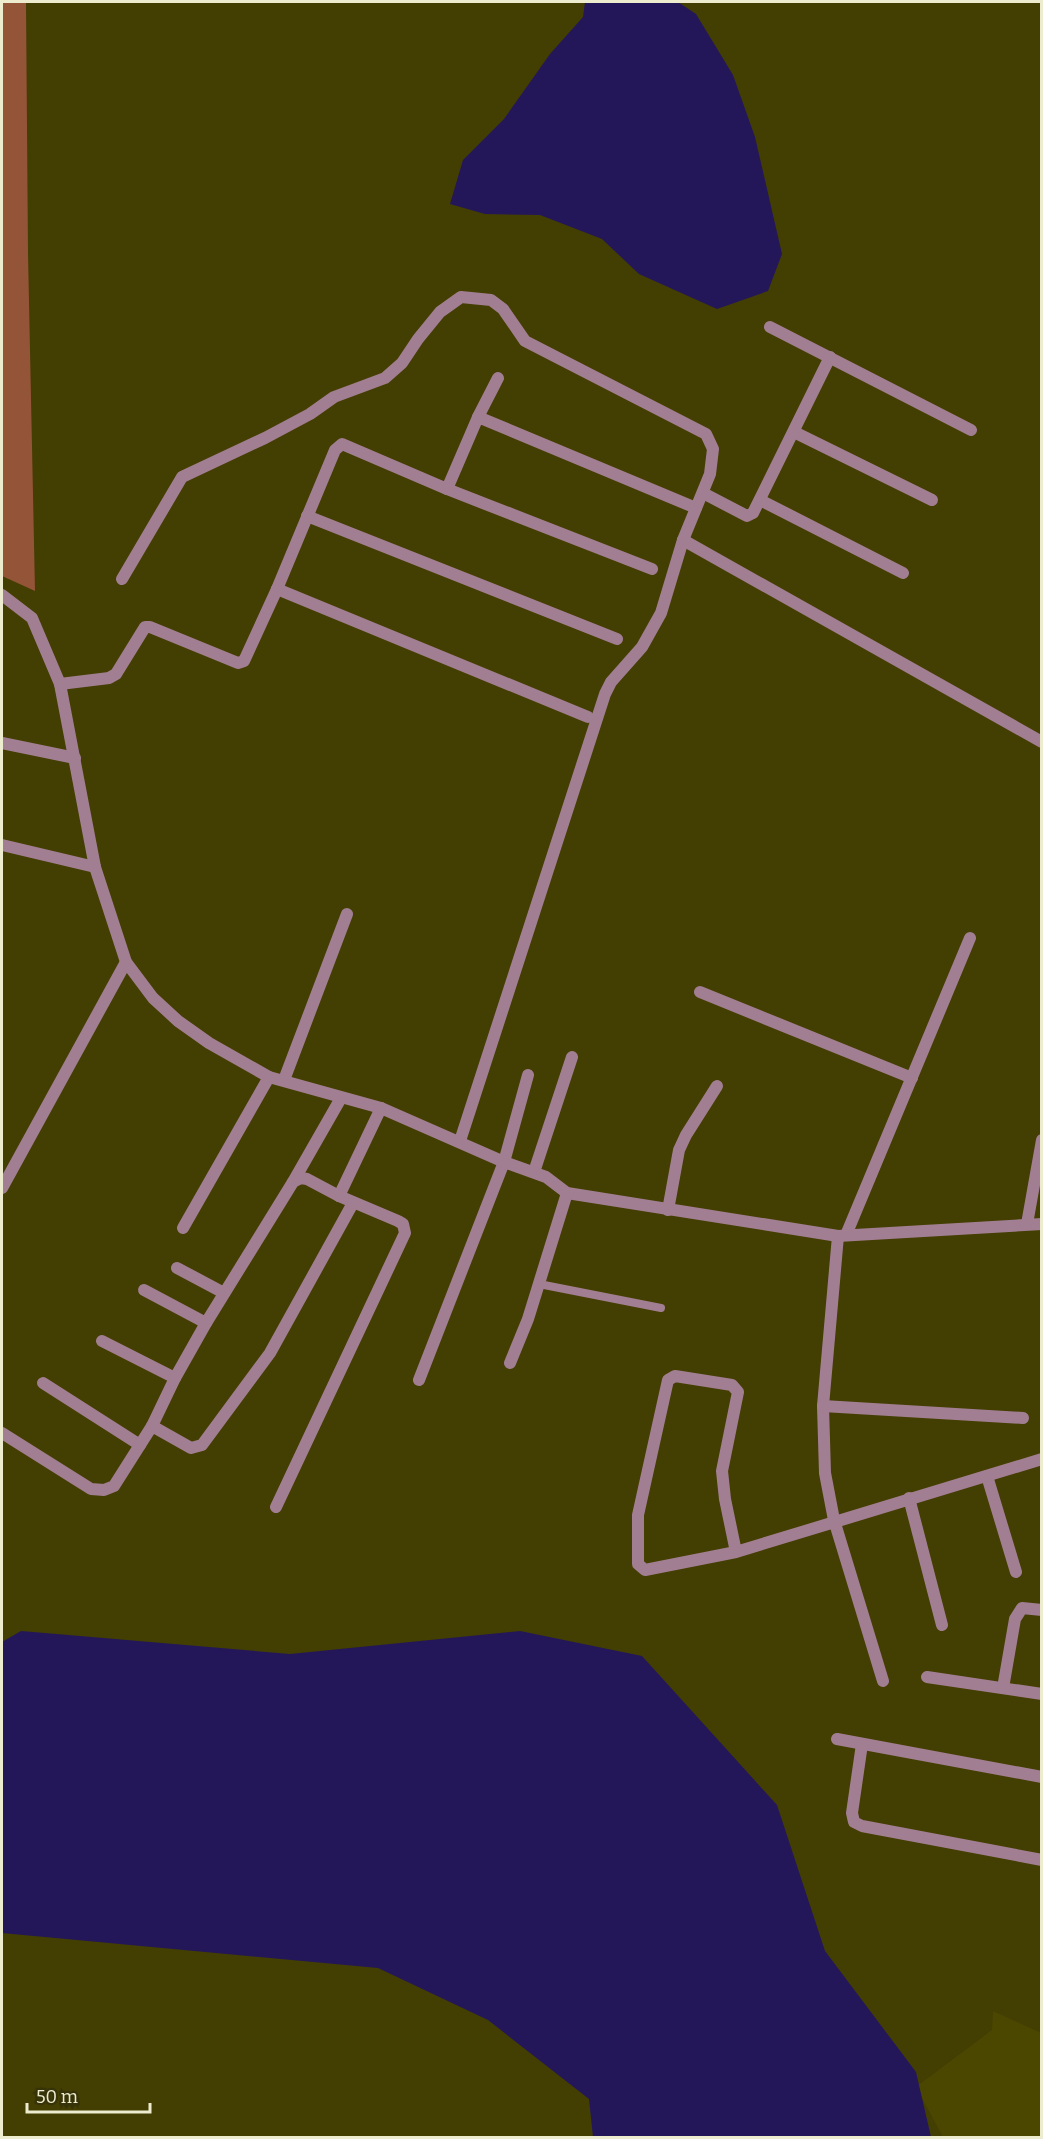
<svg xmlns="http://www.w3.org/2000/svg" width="1043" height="2139" viewBox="0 0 1043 2139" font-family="Bitter,serif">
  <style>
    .built { fill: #4c4700 }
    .green { fill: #945438 }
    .water { fill: #23175a }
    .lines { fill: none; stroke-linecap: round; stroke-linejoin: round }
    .service { stroke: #a27e92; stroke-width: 8 }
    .minor { stroke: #a27e92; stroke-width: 12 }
    .tertiary { stroke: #a27e92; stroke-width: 12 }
  </style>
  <rect width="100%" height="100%" fill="#433e02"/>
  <polygon class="built" points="993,2011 1041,2033 1041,2137 943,2137 916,2087 992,2030"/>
  <polygon class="green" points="2,2 26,2 28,253 35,591 2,576"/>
  <g class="water">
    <polygon points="585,2 678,2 696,14 733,75 755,137 782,254 768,291 717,309 639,274 602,239 540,215 485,214 450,204 463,160 504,119 550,54 583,17"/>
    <polygon points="21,1631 290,1654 520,1631 642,1656 777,1805 825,1951 916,2072 931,2137 593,2137 589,2099 488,2020 378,1968 2,1933 2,1642"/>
  </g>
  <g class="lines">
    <polyline class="service" points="539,1284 661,1308"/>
    <g class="minor">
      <polyline points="770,327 971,430"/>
      <polyline points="478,417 498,378"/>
      <polyline points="794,432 932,500"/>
      <polyline points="447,489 652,569"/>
      <polyline points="703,493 747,516 753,513 830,357"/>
      <polyline points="760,500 903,573"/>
      <polyline points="307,516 617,639"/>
      <polyline points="683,540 1042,742"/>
      <polyline points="122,579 182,477 265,438 310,414 334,397 385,378 402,363 418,339 440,312 461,297 491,300 503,309 525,341 706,434 713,449 710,474 683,540 661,613 642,647 611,682 605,694 460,1141"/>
      <polyline points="277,589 588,717"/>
      <polyline points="60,684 109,678 116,674 145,627 150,627 238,663 244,661 277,589 335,450 342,444 447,489 478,417 696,508"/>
      <polyline points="2,743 75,758"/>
      <polyline points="2,845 95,867"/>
      <polyline points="700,992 912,1078"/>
      <polyline points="284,1080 347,914"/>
      <polyline points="534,1172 572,1057"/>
      <polyline points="293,1182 341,1098"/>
      <polyline points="2,1188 126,962"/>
      <polyline points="339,1196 381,1108"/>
      <polyline points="668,1210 679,1150 686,1135 717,1086"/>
      <polyline points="1027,1224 1042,1140"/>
      <polyline points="183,1228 269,1077"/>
      <polyline points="846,1235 970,938"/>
      <polyline points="838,1236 823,1406 825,1473 834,1520 883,1681"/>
      <polyline points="177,1268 224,1293"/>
      <polyline points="144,1290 206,1323"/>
      <polyline points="102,1341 175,1378"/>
      <polyline points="510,1363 528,1319 567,1193"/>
      <polyline points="419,1380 504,1162 528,1075"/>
      <polyline points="43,1383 140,1445"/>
      <polyline points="823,1406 1023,1418"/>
      <polyline points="152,1426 191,1448 202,1445 270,1353 353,1203"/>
      <polyline points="2,1433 91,1489 104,1490 114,1486 152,1426 175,1378 206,1323 293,1182 301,1178 307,1179 339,1196 398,1221 403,1224 405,1233 276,1507"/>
      <polyline points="987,1476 1016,1572"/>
      <polyline points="909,1498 942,1625"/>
      <polyline points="736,1552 725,1499 722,1471 738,1392 732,1385 675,1376 668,1380 638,1515 638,1564 645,1570 736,1552 1042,1459"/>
      <polyline points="927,1677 1042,1694"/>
      <polyline points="1003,1688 1015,1619 1022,1608 1042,1610"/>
      <polyline points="837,1739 1042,1777"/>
      <polyline points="862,1744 852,1813 854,1822 862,1826 1042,1860"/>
    </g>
    <polyline class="tertiary" points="2,595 32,618 60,684 95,867 126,962 153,998 178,1021 209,1043 269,1077 381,1108 504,1162 546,1177 567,1193 838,1236 1042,1224"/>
  </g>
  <rect width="1043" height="2139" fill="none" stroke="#edeccf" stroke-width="6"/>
  <path d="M27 2103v9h123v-9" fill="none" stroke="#edeccf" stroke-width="3"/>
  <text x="36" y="2103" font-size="18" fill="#edeccf" stroke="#373309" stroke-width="4.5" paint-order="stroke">50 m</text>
</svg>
